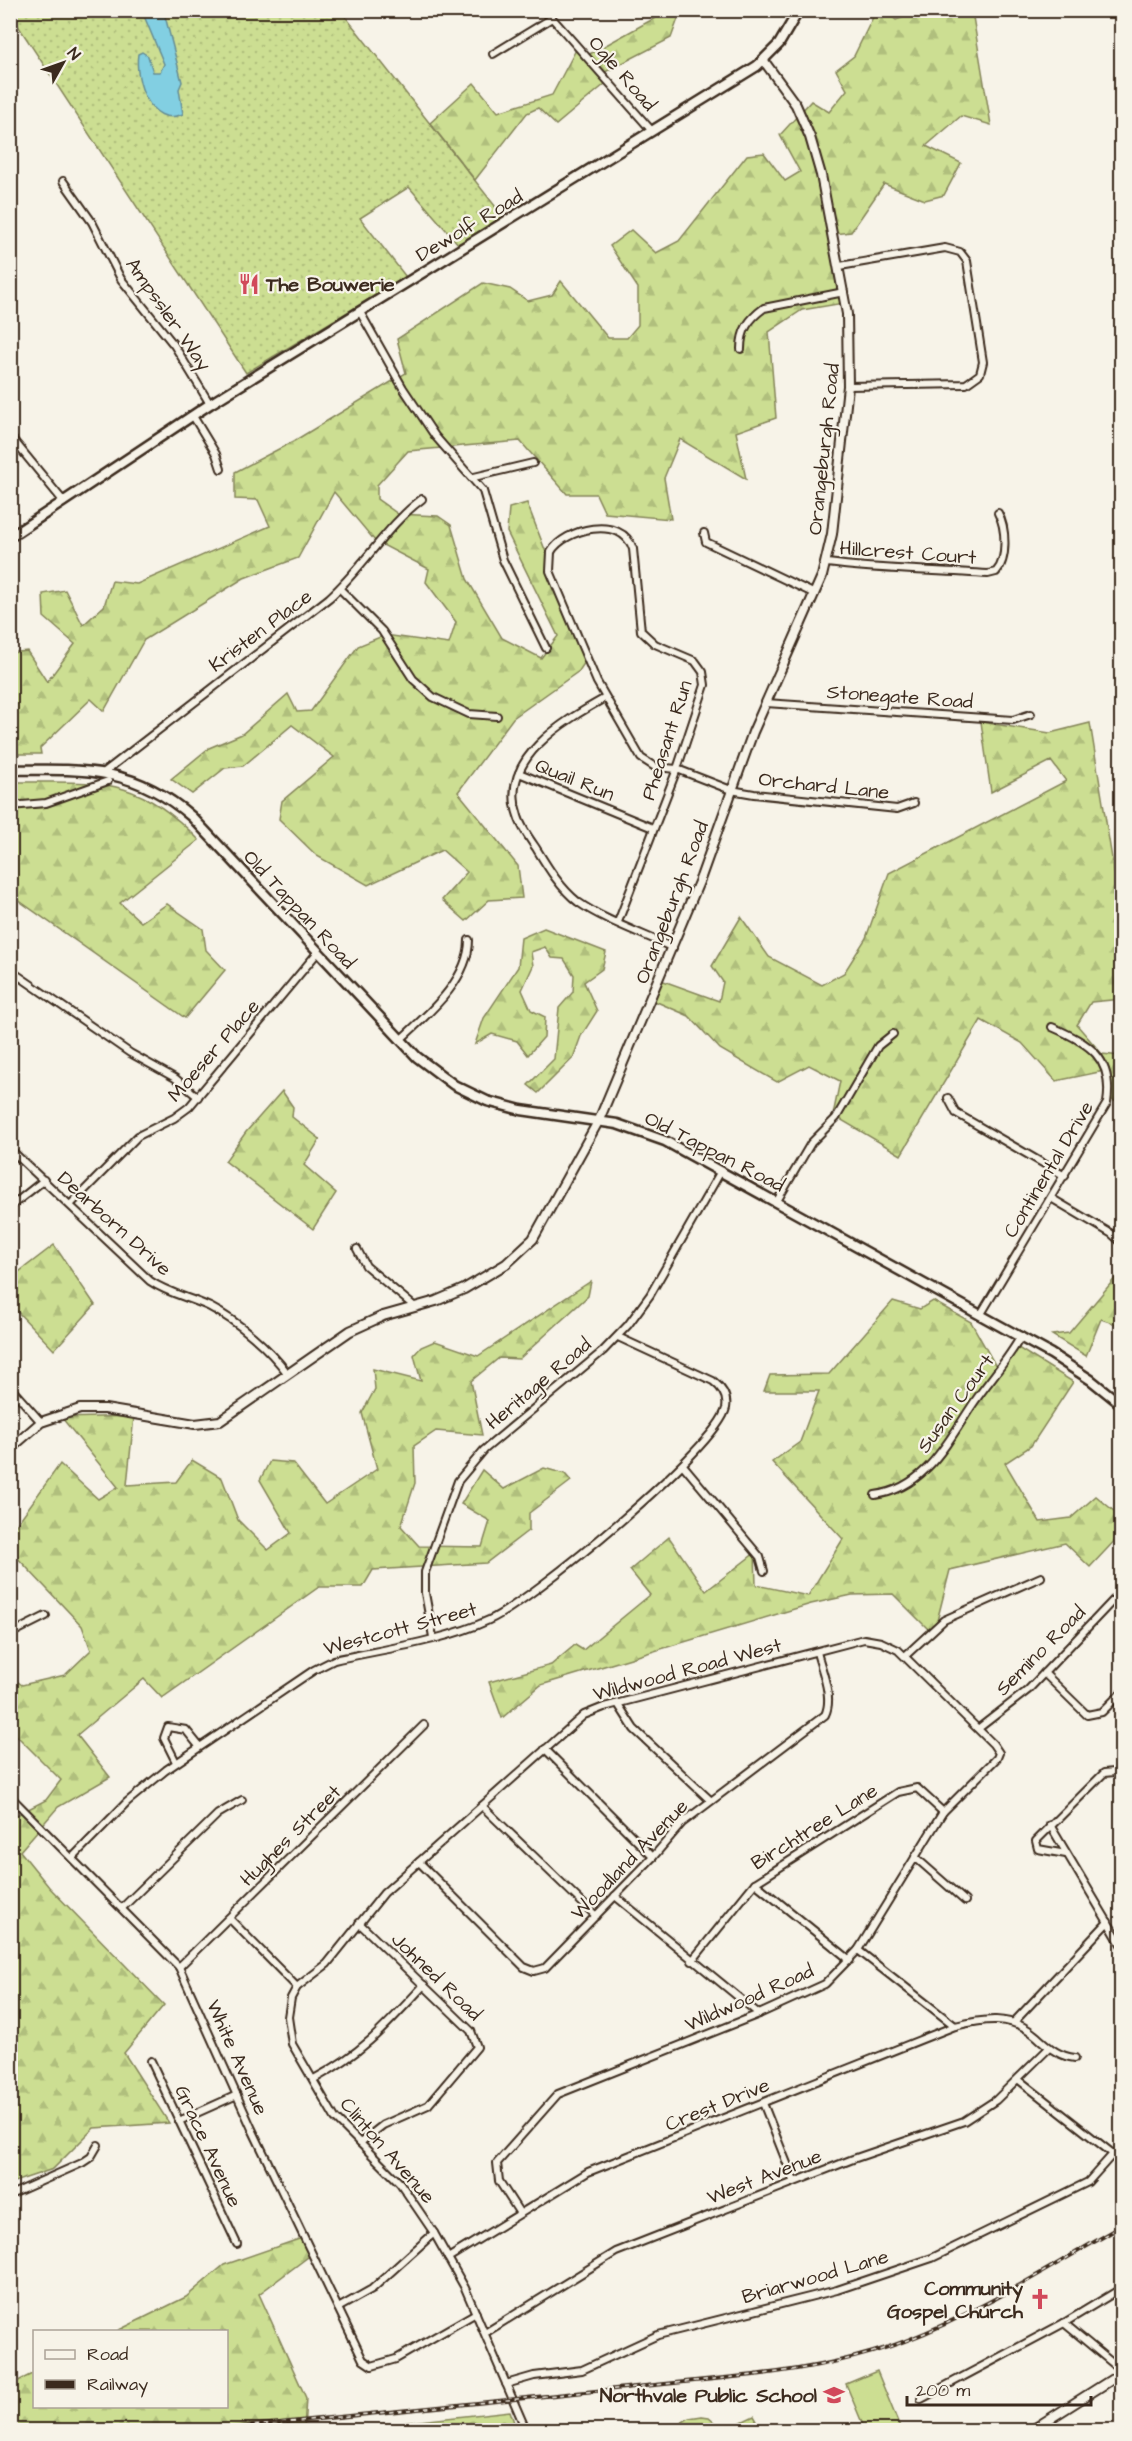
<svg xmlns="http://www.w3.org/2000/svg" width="1132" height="2441" viewBox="0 0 1132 2441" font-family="'Architects Daughter',sans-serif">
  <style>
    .grass { fill: url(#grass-dots); stroke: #848458; stroke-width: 1.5 }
    .forest { fill: url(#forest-firs); stroke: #848458; stroke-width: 1.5 }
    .park { fill: url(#park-crowns); stroke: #848458; stroke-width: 1.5 }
    .garden { fill: #ccde92; stroke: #848458; stroke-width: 1.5 }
    .water { fill: #82cfe2; stroke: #668d94; stroke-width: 1.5 }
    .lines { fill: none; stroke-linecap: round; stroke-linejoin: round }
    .minor-casing { stroke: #3b2a1e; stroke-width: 10 }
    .tertiary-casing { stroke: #3b2a1e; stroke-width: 12 }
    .secondary-casing { stroke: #3b2a1e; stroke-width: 13 }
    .minor { stroke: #f7f3e8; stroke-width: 6 }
    .tertiary { stroke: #f7f3e8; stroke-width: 8 }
    .secondary { stroke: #f7f3e8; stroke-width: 8 }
    .rail-casing { stroke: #3b2a1e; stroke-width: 4 }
    .rail { stroke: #f7f3e8; stroke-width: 1.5; stroke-dasharray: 4.5; stroke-linecap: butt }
    .labels { text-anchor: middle; stroke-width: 4.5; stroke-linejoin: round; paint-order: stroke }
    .street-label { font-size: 20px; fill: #3b2a1e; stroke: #f7f3e8 }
    .poi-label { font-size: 20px; font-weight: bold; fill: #3b2a1e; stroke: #f7f3e8; text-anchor: end }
  </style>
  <defs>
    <pattern id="grass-dots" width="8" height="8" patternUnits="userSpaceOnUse" patternTransform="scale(1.5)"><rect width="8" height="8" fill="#ccde92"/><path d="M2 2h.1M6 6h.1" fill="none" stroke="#b0bf7d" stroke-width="1.8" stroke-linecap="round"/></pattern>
    <pattern id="forest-firs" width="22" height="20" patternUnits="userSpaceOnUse" patternTransform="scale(1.5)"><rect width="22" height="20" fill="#ccde92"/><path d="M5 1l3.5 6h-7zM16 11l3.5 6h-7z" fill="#b0bf7d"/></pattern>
    <pattern id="park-crowns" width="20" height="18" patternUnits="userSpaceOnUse" patternTransform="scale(1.5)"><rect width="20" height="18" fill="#ccde92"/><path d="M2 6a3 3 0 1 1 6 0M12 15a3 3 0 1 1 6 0" fill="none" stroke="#b0bf7d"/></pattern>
  </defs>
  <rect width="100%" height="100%" fill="#f7f3e8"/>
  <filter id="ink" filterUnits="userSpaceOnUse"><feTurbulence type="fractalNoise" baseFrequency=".0167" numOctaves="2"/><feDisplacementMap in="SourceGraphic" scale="12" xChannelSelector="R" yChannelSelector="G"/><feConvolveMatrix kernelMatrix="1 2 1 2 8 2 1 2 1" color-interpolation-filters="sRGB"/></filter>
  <g filter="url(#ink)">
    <polygon class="grass" points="10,11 341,11 503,216 459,245 409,187 360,218 406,277 246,373 11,15"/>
    <g class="forest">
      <polygon points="664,11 688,11 679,16 671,38 605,72 611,79 556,125 538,108 527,113 475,180 430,123 474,83 498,112 552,95 579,44 588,55 664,13"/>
      <polygon points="876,11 885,11 896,20 922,11 972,11 991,125 961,116 926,146 961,163 944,195 925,200 884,184 851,232 834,234 844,303 802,310 769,332 776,418 736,432 746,479 680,439 664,478 671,519 605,513 596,494 567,494 520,441 408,451 377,485 377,499 398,514 438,516 451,525 467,579 502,638 541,658 558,636 507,532 509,508 527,503 587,659 579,671 513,718 458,792 518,866 522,898 489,900 466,921 442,900 467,872 442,850 368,885 317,856 279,819 282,801 334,757 292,725 243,766 225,768 192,794 171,779 209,748 242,734 288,694 297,712 311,711 358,646 385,635 449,644 456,622 426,582 429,569 375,541 334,492 298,558 244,578 144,640 104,711 91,699 40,748 41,754 11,754 10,653 27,651 47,682 75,644 44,617 43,594 65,590 83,625 104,606 112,581 137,584 270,526 258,500 235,499 235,472 294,441 406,373 397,339 483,283 510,289 528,301 552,295 561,281 608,338 627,338 638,325 638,288 610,246 631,230 656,253 679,241 747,155 764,153 785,181 800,172 780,135 811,101 829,112 847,90 836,70 854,56"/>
      <polygon points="981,722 1050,733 1090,723 1121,914 1122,999 1091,1002 1077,1025 1102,1054 1121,1056 1121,1104 1112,1100 1109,1070 1056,1081 1022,1043 981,1020 901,1155 833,1115 840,1081 809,1065 777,1082 720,1049 689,1016 650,999 658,979 719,1001 723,982 712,966 741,917 769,957 822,985 844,973 866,938 889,873 1066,781 1051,761 991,792"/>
      <path d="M11 782C96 783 135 773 199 840L120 903 141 922 167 904 203 929 206 950 225 970 185 1018 11 895Z"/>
      <polygon points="544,928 606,952 602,969 584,982 597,1011 581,1036 573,1058 538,1093 528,1085 554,1059 559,1008 573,992 574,975 564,959 552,958 545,947 531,952 533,966 522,990 531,1010 545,1017 544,1037 528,1055 517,1041 492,1034 475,1044 484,1018 518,967 521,938"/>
      <polygon points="282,1091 293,1107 292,1117 320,1139 304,1165 336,1193 313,1229 225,1161 246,1132"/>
      <polygon points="54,1245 95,1305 54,1350 10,1304 11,1278"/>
      <polygon points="1117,1276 1121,1279 1121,1326 1101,1319 1086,1356 1052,1335 1069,1333"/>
      <polygon points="591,1281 588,1296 519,1359 499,1358 471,1381 482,1435 436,1431 414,1446 415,1483 401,1526 419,1546 482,1547 490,1521 461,1504 482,1470 504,1489 544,1468 565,1474 571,1481 529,1513 529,1530 486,1563 373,1570 363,1587 319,1587 162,1698 144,1679 77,1735 110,1777 58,1807 20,1851 49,1887 164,2005 124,2053 169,2123 94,2128 53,2169 11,2183 11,1818 46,1800 61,1780 11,1730 10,1676 22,1685 65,1675 91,1650 82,1626 11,1551 11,1532 60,1464 98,1499 118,1487 62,1418 134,1416 127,1485 176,1482 192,1460 222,1478 238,1520 268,1550 291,1533 260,1480 270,1461 293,1463 325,1504 377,1469 362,1413 375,1389 373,1369 421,1381 414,1355 421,1347 435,1341 478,1356"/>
      <polygon points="893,1301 920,1309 933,1301 971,1322 998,1370 1015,1346 1073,1382 1031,1446 1005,1463 1040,1522 1071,1518 1096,1496 1121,1517 1121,1534 1090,1567 1065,1543 950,1570 936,1625 930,1631 893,1594 852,1595 811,1604 541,1685 502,1718 489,1682 551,1665 575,1645 583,1650 650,1595 630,1570 669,1537 706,1591 755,1553 756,1585 808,1596 843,1539 772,1462 800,1442 819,1391 764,1391 770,1375 829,1374"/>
      <polygon points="305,2237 312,2254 259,2294 306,2398 304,2430 11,2430 10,2385 34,2373 34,2406 226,2406 226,2332 117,2331 186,2297 224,2265"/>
    </g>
    <g class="park">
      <polygon points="510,2411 516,2428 488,2430 338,2430"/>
      <polygon points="754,2416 761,2428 760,2430 742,2430 739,2423"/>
    </g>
    <g class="garden">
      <polygon points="877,2371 900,2427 891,2430 865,2430 846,2384"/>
      <polygon points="702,2416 709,2417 724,2430 670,2430 689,2418"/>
    </g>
    <path class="water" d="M142 11H163L165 16 182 82 179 89 183 114C150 129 134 79 138 54L142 52 148 56 153 72H160L164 64Z"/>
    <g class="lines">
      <defs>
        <g id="minor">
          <polyline points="545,10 652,131"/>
          <polyline points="493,54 552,18"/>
          <polyline points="63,181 92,222 121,279 174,345 210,404"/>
          <polyline points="840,266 945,248 960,252 967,261 983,362 980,374 966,384 848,386"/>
          <polyline points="360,312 403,388 435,436 483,491 503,560 546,648"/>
          <path d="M741 349C741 330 749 319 764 308L844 292"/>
          <polyline points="193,416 216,454 221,469"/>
          <polyline points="10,436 64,502"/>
          <polyline points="474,477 533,463"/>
          <polyline points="704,533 706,542 815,594"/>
          <path d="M827 563C880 570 934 570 988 574L996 572C1008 559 1006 527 998 513"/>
          <polyline points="340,589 382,631 413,679 433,697 469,714 497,716"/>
          <path d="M605 698C564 721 498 759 518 816 521 827 529 838 536 848 547 866 560 888 578 902 605 921 642 933 673 948"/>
          <polyline points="766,703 1013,720 1031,714"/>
          <path d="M103 773 329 598C363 568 386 526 422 499"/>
          <polyline points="519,773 653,828"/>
          <polyline points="10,806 46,803 108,781"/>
          <path d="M618 922 677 769 705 685 703 672 695 661 655 644 641 631 633 549C622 514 564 529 551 552L550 571 597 682 641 758 655 767 677 769 731 790 754 794 897 809 914 803"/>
          <polyline points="10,970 130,1053 175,1078 198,1097"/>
          <path d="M400 1040C428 1014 469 980 469 940"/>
          <polyline points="948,1098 956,1113 1065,1176"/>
          <path d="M10 1149 150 1281C169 1294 189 1297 210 1307 239 1322 269 1348 288 1374"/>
          <polyline points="1051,1198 1112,1234 1122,1243"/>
          <polyline points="777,1201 811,1143 836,1118 878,1046 893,1034"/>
          <polyline points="70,1205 138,1136 174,1118 189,1107 318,952"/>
          <polyline points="10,1207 44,1180"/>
          <polyline points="357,1249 366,1266 415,1307"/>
          <path d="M981 1314 1107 1103C1114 1058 1089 1043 1052 1027"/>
          <polyline points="10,1387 41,1422"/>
          <polyline points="683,1465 760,1557 764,1571"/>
          <path d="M875 1495C927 1488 949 1439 975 1401 990 1379 1008 1360 1021 1336"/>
          <polyline points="10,1634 46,1616"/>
          <polyline points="433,1637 425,1593 425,1572 458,1481 484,1450 603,1351 628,1325 650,1295 721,1171"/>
          <polyline points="905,1656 944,1620 1041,1577"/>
          <polyline points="1044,1673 1087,1715 1102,1712 1122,1692"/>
          <polyline points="618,1704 634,1729 710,1800"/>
          <polyline points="979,1728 1028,1690 1122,1591"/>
          <polyline points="545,1749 653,1857"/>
          <polyline points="176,1762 164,1738 168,1727 186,1730 199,1746"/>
          <polyline points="10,1796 179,1967 252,2129 363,2360 372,2366 396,2359 476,2313"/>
          <polyline points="482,1806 596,1916"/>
          <polyline points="1050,1825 1122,1946"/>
          <polyline points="1066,1854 1038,1849 1036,1841 1104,1773 1114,1772 1122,1776"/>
          <polyline points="915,1857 965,1901"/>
          <path d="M72 1858 127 1802 166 1770 314 1670 334 1660C384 1649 444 1641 489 1620 530 1602 718 1447 726 1408 728 1397 722 1388 713 1381L618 1337"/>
          <path d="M419 1862 524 1967 534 1971 545 1968 653 1857 682 1823 825 1715C834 1697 821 1669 817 1652"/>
          <polyline points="755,1883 850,1960"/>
          <polyline points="615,1896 759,2014"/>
          <polyline points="122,1908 218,1814 242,1800"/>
          <polyline points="229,1918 297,1987"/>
          <polyline points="359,1923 471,2031 477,2047 428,2105 383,2125 360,2143"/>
          <polyline points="858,1950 955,2026"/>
          <polyline points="692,1961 755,1883 898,1792 917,1788 943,1812"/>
          <polyline points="179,1967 424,1725"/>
          <polyline points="1014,2022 1108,1922"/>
          <polyline points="151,2061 237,2244"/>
          <path d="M314 2079C364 2052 386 2026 424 1985"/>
          <polyline points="1019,2080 1122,2161"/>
          <polyline points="763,2103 794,2181"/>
          <polyline points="179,2121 237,2095"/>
          <polyline points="10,2195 82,2163 91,2157 98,2145"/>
          <polyline points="519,2212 499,2181 497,2163 558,2094 759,2014 825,1984 858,1950 943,1812 997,1758 999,1753 993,1744 898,1650 881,1642 864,1639 604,1707 584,1715 384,1893 327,1964 297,1987 291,1998 288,2017 292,2044 335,2118 400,2183 434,2233 465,2288 526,2430"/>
          <path d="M448 2258 588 2172 955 2026C983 2019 1011 2014 1035 2035 1048 2046 1057 2056 1075 2058"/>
          <polyline points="338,2308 372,2289 434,2233"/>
          <polyline points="1064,2323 1122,2371"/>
          <polyline points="485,2333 616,2252 853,2159 964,2121 996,2100 1049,2048"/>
          <polyline points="506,2384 534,2376 582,2370 658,2335 837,2290 932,2258 1088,2182 1113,2154"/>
          <polyline points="921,2399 1064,2323 1122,2288"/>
        </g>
        <g id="tertiary">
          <polyline points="10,1449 41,1422 80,1409 105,1409 195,1424 220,1421 350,1331 383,1316 436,1301 464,1289 506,1264 533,1239 599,1120 701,877 753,732 822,576 832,534 848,386 847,314 821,175 810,137 796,105 764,61"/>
          <polyline points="1032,2430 1122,2373"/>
        </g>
        <g id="secondary">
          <polyline points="10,537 210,404 757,66 779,44 799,10"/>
          <path d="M10 770C83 769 134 766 192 817L417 1057 454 1085 487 1101 521 1110 617 1124 665 1141 1051 1354 1091 1380 1122 1405"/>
        </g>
      </defs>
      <use href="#minor" class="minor-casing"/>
      <use href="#tertiary" class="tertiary-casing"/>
      <use href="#secondary" class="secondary-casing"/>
      <use href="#minor" class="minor"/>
      <use href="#tertiary" class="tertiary"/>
      <use href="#secondary" class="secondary"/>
      <defs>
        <path id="rail" d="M210 2430 754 2375C806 2369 856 2360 905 2341 981 2312 1051 2266 1122 2226"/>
      </defs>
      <use href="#rail" class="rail-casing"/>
      <use href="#rail" class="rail"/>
    </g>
  </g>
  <defs>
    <symbol id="restaurant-bare" viewBox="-9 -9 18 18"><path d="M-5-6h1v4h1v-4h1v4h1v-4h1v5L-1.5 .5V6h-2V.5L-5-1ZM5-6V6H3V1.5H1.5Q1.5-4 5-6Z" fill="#d1495b" stroke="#f7f3e8" stroke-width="2.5" paint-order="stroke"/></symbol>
    <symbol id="church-bare" viewBox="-9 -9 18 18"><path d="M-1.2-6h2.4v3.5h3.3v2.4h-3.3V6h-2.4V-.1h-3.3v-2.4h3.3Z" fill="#d1495b" stroke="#f7f3e8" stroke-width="2.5" paint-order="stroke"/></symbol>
    <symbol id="school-bare" viewBox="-9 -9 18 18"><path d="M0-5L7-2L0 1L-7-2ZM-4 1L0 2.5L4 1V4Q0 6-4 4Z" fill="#d1495b" stroke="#f7f3e8" stroke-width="2.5" paint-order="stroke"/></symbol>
  </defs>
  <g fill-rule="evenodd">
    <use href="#restaurant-bare" x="234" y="269" width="30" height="30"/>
    <use href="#church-bare" x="1025" y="2284" width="30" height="30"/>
    <use href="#school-bare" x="819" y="2380" width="30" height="30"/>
  </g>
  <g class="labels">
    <g class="street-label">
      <text transform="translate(623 73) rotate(49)" y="7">Ogle Road</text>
      <text transform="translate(469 225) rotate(-31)" y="7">Dewolf Road</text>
      <text transform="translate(169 314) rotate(55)" y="7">Ampssler Way</text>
      <text transform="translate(823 449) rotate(-84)" y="7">Orangeburgh Road</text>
      <text transform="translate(908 552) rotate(4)" y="7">Hillcrest Court</text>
      <text transform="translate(260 630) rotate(-37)" y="7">Kristen Place</text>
      <text transform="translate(900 696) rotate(4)" y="7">Stonegate Road</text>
      <text transform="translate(666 740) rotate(-72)" y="7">Pheasant Run</text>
      <text transform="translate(575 779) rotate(22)" y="7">Quail Run</text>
      <text transform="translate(824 785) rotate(6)" y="7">Orchard Lane</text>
      <text transform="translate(671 902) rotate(-69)" y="7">Orangeburgh Road</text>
      <text transform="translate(300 909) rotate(47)" y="7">Old Tappan Road</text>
      <text transform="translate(213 1050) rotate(-49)" y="7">Moeser Place</text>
      <text transform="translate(715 1151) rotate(27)" y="7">Old Tappan Road</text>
      <text transform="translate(1048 1169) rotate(-59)" y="7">Continental Drive</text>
      <text transform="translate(115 1223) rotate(42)" y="7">Dearborn Drive</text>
      <text transform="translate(538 1383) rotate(-40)" y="7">Heritage Road</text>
      <text transform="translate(955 1403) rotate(-54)" y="7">Susan Court</text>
      <text transform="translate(400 1628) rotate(-15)" y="7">Westcott Street</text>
      <text transform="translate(1040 1650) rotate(-45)" y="7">Semino Road</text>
      <text transform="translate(687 1669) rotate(-15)" y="7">Wildwood Road West</text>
      <text transform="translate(814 1826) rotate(-32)" y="7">Birchtree Lane</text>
      <text transform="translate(290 1835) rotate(-45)" y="7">Hughes Street</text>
      <text transform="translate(629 1859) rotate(-46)" y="7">Woodland Avenue</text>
      <text transform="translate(437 1976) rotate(44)" y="7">Johned Road</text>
      <text transform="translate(749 1997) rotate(-24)" y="7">Wildwood Road</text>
      <text transform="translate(238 2057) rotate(66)" y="7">White Avenue</text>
      <text transform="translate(717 2104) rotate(-22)" y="7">Crest Drive</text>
      <text transform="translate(209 2146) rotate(65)" y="7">Grace Avenue</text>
      <text transform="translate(388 2150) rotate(49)" y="7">Clinton Avenue</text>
      <text transform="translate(764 2176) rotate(-21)" y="7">West Avenue</text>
      <text transform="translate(815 2276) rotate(-16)" y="7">Briarwood Lane</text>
    </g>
    <g class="poi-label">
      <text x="266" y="291" text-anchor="start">The Bouwerie</text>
      <text x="1023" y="2295">Community<tspan x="1023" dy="23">Gospel Church</tspan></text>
      <text x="817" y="2402">Northvale Public School</text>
    </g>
  </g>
  <rect width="1132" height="2441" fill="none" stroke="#f7f3e8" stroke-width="36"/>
  <rect x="18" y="18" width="1096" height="2405" fill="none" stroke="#3b2a1e" stroke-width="2" filter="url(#ink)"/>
  <rect x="33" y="2330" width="195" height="78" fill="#f7f3e8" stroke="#aca397" stroke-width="1.5"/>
  <rect x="45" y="2350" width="30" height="9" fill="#f7f3e8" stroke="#aca397" stroke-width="1.5"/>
  <text x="87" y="2360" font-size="18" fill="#3b2a1e">Road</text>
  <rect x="45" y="2380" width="30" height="9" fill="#3b2a1e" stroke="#aca397" stroke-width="1.5"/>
  <text x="87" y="2390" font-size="18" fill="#3b2a1e">Railway</text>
  <g transform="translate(63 63) rotate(50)" stroke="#f7f3e8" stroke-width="4.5" paint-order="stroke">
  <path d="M0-4.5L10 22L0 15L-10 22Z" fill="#3b2a1e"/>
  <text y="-9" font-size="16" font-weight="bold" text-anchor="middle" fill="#3b2a1e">N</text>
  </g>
  <path d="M907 2396v9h184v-9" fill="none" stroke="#3b2a1e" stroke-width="3"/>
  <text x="916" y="2396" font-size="18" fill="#3b2a1e" stroke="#f7f3e8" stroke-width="4.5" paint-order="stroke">200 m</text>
</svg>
